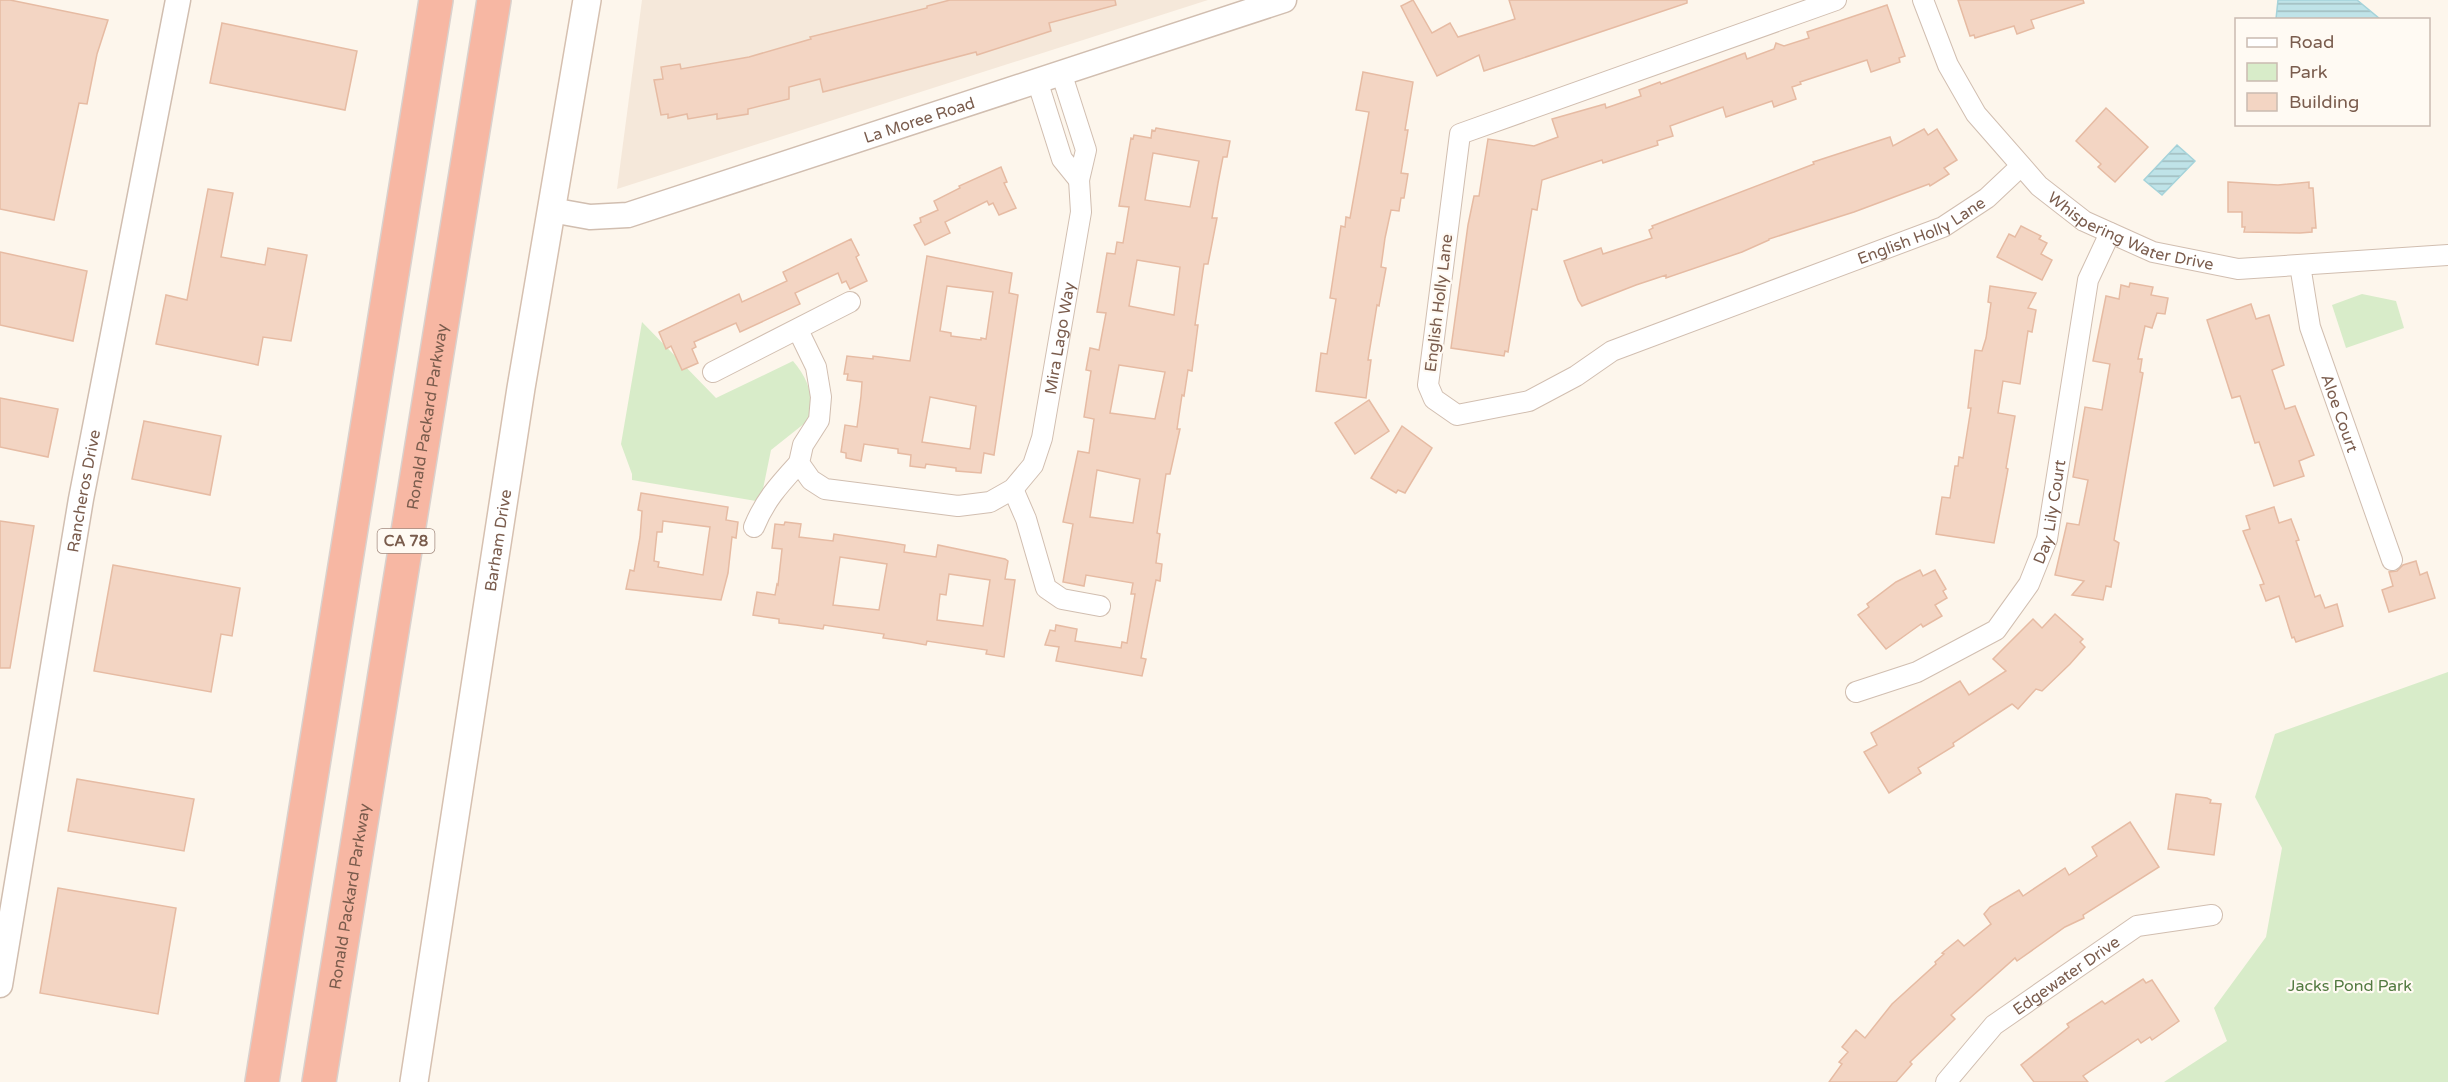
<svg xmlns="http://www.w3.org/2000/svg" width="2448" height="1082" viewBox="0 0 2448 1082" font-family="'Varela Round',sans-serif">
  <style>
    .residential { fill: #f5e8da }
    .park { fill: #d8ecc9 }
    .water { fill: url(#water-rules); stroke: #a5d3da; stroke-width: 1.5 }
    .building { fill: #f3d5c3; stroke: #e6bba3; stroke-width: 1.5; fill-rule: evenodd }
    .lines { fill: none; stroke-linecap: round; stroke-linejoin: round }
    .minor-casing { stroke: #d1beb0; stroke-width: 22 }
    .tertiary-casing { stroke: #d1beb0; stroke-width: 27 }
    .secondary-casing { stroke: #d6c0b0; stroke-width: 30 }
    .motorway-casing { stroke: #dad1cd; stroke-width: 36 }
    .minor { stroke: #fff; stroke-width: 20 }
    .tertiary { stroke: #fff; stroke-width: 24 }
    .secondary { stroke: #fff; stroke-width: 27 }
    .motorway { stroke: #f7b7a3; stroke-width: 33 }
    .labels { text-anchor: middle; stroke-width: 4.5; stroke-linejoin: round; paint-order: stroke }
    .shield { fill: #fffaf3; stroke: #a28b7f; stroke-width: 1.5 }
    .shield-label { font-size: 15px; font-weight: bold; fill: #7a5c4d }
    .street-label { font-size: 16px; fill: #7a5c4d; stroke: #fffaf3 }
    .park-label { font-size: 16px; fill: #537a41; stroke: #fffaf3 }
  </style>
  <defs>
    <pattern id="water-rules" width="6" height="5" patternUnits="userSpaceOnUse" patternTransform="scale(1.5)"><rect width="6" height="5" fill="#bfe3e8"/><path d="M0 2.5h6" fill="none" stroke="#a0bbbe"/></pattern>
  </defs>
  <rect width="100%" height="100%" fill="#fdf6ec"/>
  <polygon class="residential" points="642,0 1208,0 617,189"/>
  <g class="park">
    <polygon points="2362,294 2396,301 2404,328 2346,348 2332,305"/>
    <path d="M642 322 716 398 793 361C809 380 813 394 810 419L771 450 763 489 756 501 632 480V474L621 444Z"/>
    <polygon points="2448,672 2448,1082 2164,1082 2227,1041 2214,1008 2266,937 2282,848 2255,797 2275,734"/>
  </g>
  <g class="water">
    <polygon points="2278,0 2357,0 2380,19 2276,19"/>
    <polygon points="2177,145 2195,161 2162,195 2144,180"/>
  </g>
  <g class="building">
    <polygon points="0,0 10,0 108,20 97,54 87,104 79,103 54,220 0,209"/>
    <polygon points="950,0 1115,0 1116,5 1049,23 1051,31 977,55 976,52 823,92 820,79 789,87 789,99 748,109 748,114 717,119 717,114 688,119 687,114 668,118 668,114 661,115 654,80 663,79 661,67 680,64 681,69 749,57 811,39 810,37 927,8 927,6"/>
    <polygon points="1413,0 1432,33 1450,23 1458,37 1515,19 1509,0 1687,0 1687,3 1484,71 1479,55 1437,76 1401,6"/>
    <polygon points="1958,0 2083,0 2084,3 2031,20 2034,28 2017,34 2014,26 1975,38 1974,35 1970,36"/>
    <polygon points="1887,5 1905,56 1899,58 1900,62 1871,72 1867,60 1800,82 1801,84 1792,87 1796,99 1774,107 1772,101 1726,117 1723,107 1670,126 1673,136 1657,141 1658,145 1603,163 1602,160 1542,180 1537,210 1532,209 1508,352 1505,351 1504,356 1451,348 1468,225 1474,196 1479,196 1488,139 1534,146 1558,137 1552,119 1605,104 1606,108 1641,96 1639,90 1660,82 1661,84 1745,53 1747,59 1774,49 1776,43 1784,46 1809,38 1807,32"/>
    <polygon points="222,23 357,51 345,110 210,83"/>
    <polygon points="1363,72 1413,82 1405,130 1408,130 1401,173 1408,174 1404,198 1401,198 1399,211 1391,210 1385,238 1381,267 1386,268 1379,306 1377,305 1368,360 1371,360 1366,398 1316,391 1321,353 1327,354 1336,299 1330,298 1341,226 1345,227 1346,217 1350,218 1369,112 1356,110"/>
    <polygon points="2106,108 2148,147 2115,182 2098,167 2101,164 2076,141"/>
    <path d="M1156 128 1230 141 1227 157H1223L1218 183 1212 218H1217L1208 264H1204L1195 325H1198L1192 371 1188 370 1184 396 1182 395 1177 429H1180L1170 474H1166L1157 533 1160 534 1156 563 1162 564 1160 581 1156 580 1141 658 1146 659 1142 676 1056 661 1059 647 1045 645 1050 630 1055 631 1056 625 1077 629 1075 641 1121 648 1122 642 1127 643 1135 594H1131L1133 583 1086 575 1084 586 1063 582 1073 524 1063 522 1078 451 1089 453 1094 419 1084 417 1091 371 1086 370 1090 348 1099 350 1106 313 1097 312 1107 253 1115 254 1117 242 1123 243 1129 207 1119 206 1131 138 1133 139 1134 135 1151 138 1152 130 1155 131ZM1153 153 1199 161 1190 207 1145 200ZM1137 260 1180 267 1174 315 1129 306ZM1119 365 1165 372 1155 419 1110 413ZM1097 470 1140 479 1133 523 1090 517Z"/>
    <polygon points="1924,129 1928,135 1937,129 1957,160 1944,168 1949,174 1930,186 1929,184 1854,212 1769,239 1769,240 1742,252 1666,278 1666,275 1636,285 1582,306 1578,300 1564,261 1601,248 1603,254 1652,238 1649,230 1653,228 1652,226 1814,164 1813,162 1890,137 1893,146"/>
    <polygon points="1001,167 1007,182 1004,183 1016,208 999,215 993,203 989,205 987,201 945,222 950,233 925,245 914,225 921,222 920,218 938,210 934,201 960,188 959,186"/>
    <polygon points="2228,182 2278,185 2309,182 2309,188 2313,188 2316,228 2312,228 2312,232 2300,233 2244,232 2245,227 2242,227 2242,212 2228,212"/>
    <polygon points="208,189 233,193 221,257 265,265 268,248 307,255 291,341 263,337 258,365 156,344 166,295 187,300"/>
    <polygon points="2021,226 2041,236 2039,239 2047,243 2041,254 2052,260 2042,280 1997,257 2009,234 2015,237"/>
    <polygon points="851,239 859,255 856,257 867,281 850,289 846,281 842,283 838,273 795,293 800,304 740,332 736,323 694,342 696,347 692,349 698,363 682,370 671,346 666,349 659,332 739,294 742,302 787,281 783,272"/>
    <polygon points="0,252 87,271 73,341 0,325"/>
    <path d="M927 256 1012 273 1009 293 1018 295 994 455 984 453 981 473 956 471V468L926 464 925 468 910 466 911 455 898 453V449L864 444 861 461 846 458V453L841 452 845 425 857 427 861 396 862 382 847 380 848 374H844L847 356 873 359V356L910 361ZM947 286 993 292 986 339 981 338V340L951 336V333L940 331ZM930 397 976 406 970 449 922 442Z"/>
    <polygon points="2130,283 2153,287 2151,295 2168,298 2165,314 2157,313 2152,328 2145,326 2138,359 2142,359 2140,372 2143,373 2114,540 2119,543 2111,587 2106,586 2103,600 2072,595 2084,581 2055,575 2067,523 2079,525 2088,480 2073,477 2085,407 2102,410 2110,364 2093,361 2106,296 2119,299 2121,285 2129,287"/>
    <polygon points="1990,286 2036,293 2028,308 2036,310 2032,332 2028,331 2020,384 2003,381 1998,413 2015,416 2006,468 2008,469 2004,491 1994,543 1936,534 1942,497 1950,498 1955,466 1958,466 1959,457 1963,458 1971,408 1968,408 1975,350 1982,351 1986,338 1991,303 1988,302"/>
    <polygon points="2251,304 2256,319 2269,315 2284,365 2272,370 2285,409 2295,406 2314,455 2299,461 2304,476 2274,486 2259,442 2255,443 2240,396 2232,398 2207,320"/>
    <polygon points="0,398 58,409 48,457 0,447"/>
    <polygon points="1369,400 1389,431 1355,454 1335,423"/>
    <polygon points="144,421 221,436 210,495 132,479"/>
    <polygon points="1402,426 1432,448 1405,493 1398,490 1396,493 1371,478"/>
    <path d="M641 493 728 507 726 520 738 522 736 538 732 537 728 573 721 600 626 589 630 570 634 571 640 537 642 511 638 510ZM663 521 710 527 703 575 658 567 659 562 654 561 657 532H662Z"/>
    <polygon points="2274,507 2279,523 2291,519 2299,540 2296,541 2315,597 2320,595 2325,608 2337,604 2343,626 2296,642 2294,637 2292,638 2279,596 2266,601 2260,585 2264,584 2243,531 2250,529 2246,516"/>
    <polygon points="0,521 34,526 10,668 0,668"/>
    <path d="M785 522 801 524 799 537 833 541 834 534 887 542 905 545 904 552 936 557 938 545 1005 559 1008 561 1005 579 1015 580 1004 657 986 654 987 650 927 641 926 645 910 642 883 638 884 634 824 625 823 629 796 625 779 623V619L753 615 757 592 775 595 777 584 778 585 782 549 772 548 775 524 784 525ZM840 557 887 564 879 610 833 605ZM949 574 990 580 983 626 937 620 940 594 946 595Z"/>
    <polygon points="2416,561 2420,575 2427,572 2435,598 2389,612 2382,590 2393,586 2389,572 2397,571 2403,565"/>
    <polygon points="113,565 240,588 232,636 221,634 211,692 94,671"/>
    <polygon points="1920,570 1923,576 1935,570 1946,589 1943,591 1947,598 1935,605 1942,616 1923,627 1921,624 1886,649 1858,615 1869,607 1867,604 1896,582"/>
    <polygon points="2055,614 2083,639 2080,642 2085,647 2070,664 2042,691 2036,689 2018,709 2012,704 1953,743 1954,746 1918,768 1921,773 1889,793 1864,752 1877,745 1871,733 1960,681 1969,695 2006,671 1993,659 2033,619 2042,628"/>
    <polygon points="77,779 194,799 184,851 68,831"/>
    <polygon points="2176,794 2207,798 2211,800 2210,803 2221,804 2214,855 2168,849"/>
    <polygon points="2130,822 2159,867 2083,915 2084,918 2065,927 2017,961 2015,958 1951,1015 1955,1019 1910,1062 1912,1064 1896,1082 1829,1082 1842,1064 1839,1062 1848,1052 1842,1047 1856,1030 1865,1038 1892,1004 1936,964 1935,962 1944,954 1942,953 1958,940 1964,946 1991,924 1984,914 1990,907 2019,890 2023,896 2065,868 2069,875 2097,856 2092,847"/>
    <polygon points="58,888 176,908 158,1014 40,993"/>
    <polygon points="2143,979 2146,983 2152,980 2179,1021 2152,1040 2150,1037 2141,1043 2138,1039 2083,1076 2088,1082 2034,1082 2021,1065 2069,1027 2067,1024 2102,1001 2105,1004"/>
  </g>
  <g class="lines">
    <defs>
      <g id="minor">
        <path id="s1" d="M1836 0 1460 134 1428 385 1434 399 1457 415 1529 401 1576 376 1612 351 1943 227 1987 198 2021 166"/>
        <path id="s2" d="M1923 0 1948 65 1976 114 2039 186 2084 221 2153 252 2238 269 2448 255"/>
        <polyline points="1037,80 1062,159 1079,180 1086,150 1061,72"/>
        <path id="s3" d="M2300 265 2310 327 2392 560"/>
        <path id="s4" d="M798 330 816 367 821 397 819 420 803 445 799 463 811 480 825 489 958 506 990 502 1013 489 1033 465 1042 438 1081 212 1079 180"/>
        <polyline points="713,372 850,302"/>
        <polyline points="1013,489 1026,519 1046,588 1062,599 1100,606"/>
        <path d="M754 527C765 500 779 485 799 463"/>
        <path id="s5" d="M1856 692 1917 672 1996 630 2029 584 2047 539 2088 280 2110 233"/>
        <path id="s6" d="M1946 1082 1994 1025 2137 926 2212 915"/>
      </g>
      <g id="tertiary">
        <path id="s7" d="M551 210 590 217 628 215 1284 0"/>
        <path id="s8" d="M0 985 81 499 178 0"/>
      </g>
      <g id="secondary">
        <path id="s9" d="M414 1082 521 388 587 0"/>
      </g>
      <g id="motorway">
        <polyline points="262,1082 436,0"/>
        <path id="s10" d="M319 1082 494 0"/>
      </g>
    </defs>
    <use href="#minor" class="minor-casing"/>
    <use href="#tertiary" class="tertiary-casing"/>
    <use href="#secondary" class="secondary-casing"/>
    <use href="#motorway" class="motorway-casing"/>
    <use href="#minor" class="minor"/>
    <use href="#tertiary" class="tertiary"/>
    <use href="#secondary" class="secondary"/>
    <use href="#motorway" class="motorway"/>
  </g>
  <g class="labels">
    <rect class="shield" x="377.5" y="529" width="57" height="24" rx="4.5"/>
    <g class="shield-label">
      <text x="406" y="546">CA 78</text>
    </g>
    <g class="street-label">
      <text dy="6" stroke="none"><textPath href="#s7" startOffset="384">La Moree Road</textPath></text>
      <text dy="6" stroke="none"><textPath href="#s1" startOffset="1198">English Holly Lane</textPath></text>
      <text dy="6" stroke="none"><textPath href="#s2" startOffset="326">Whispering Water Drive</textPath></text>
      <text transform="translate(1438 303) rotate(-83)" y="6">English Holly Lane</text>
      <text dy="6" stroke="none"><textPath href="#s4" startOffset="534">Mira Lago Way</textPath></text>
      <text dy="6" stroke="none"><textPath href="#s3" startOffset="154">Aloe Court</textPath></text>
      <text dy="6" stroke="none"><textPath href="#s10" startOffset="674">Ronald Packard Parkway</textPath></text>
      <text dy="6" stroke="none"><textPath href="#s8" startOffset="501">Rancheros Drive</textPath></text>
      <text dy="6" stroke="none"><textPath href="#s5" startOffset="286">Day Lily Court</textPath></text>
      <text dy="6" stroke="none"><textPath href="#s9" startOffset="548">Barham Drive</textPath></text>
      <text dy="6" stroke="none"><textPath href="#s10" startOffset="188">Ronald Packard Parkway</textPath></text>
      <text dy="6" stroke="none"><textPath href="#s6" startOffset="162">Edgewater Drive</textPath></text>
    </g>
    <g class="park-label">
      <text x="2350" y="991">Jacks Pond Park</text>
    </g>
  </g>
  <rect x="2235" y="18" width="195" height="108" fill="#fffaf3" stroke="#cabbb1" stroke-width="1.5"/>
  <rect x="2247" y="38" width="30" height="9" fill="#ffffff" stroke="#cabbb1" stroke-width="1.5"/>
  <text x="2289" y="48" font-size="18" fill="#7a5c4d">Road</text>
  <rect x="2247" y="63" width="30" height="18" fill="#d8ecc9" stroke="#cabbb1" stroke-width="1.5"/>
  <text x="2289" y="78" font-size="18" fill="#7a5c4d">Park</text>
  <rect x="2247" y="93" width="30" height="18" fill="#f3d5c3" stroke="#cabbb1" stroke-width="1.5"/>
  <text x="2289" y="108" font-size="18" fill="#7a5c4d">Building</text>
</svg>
